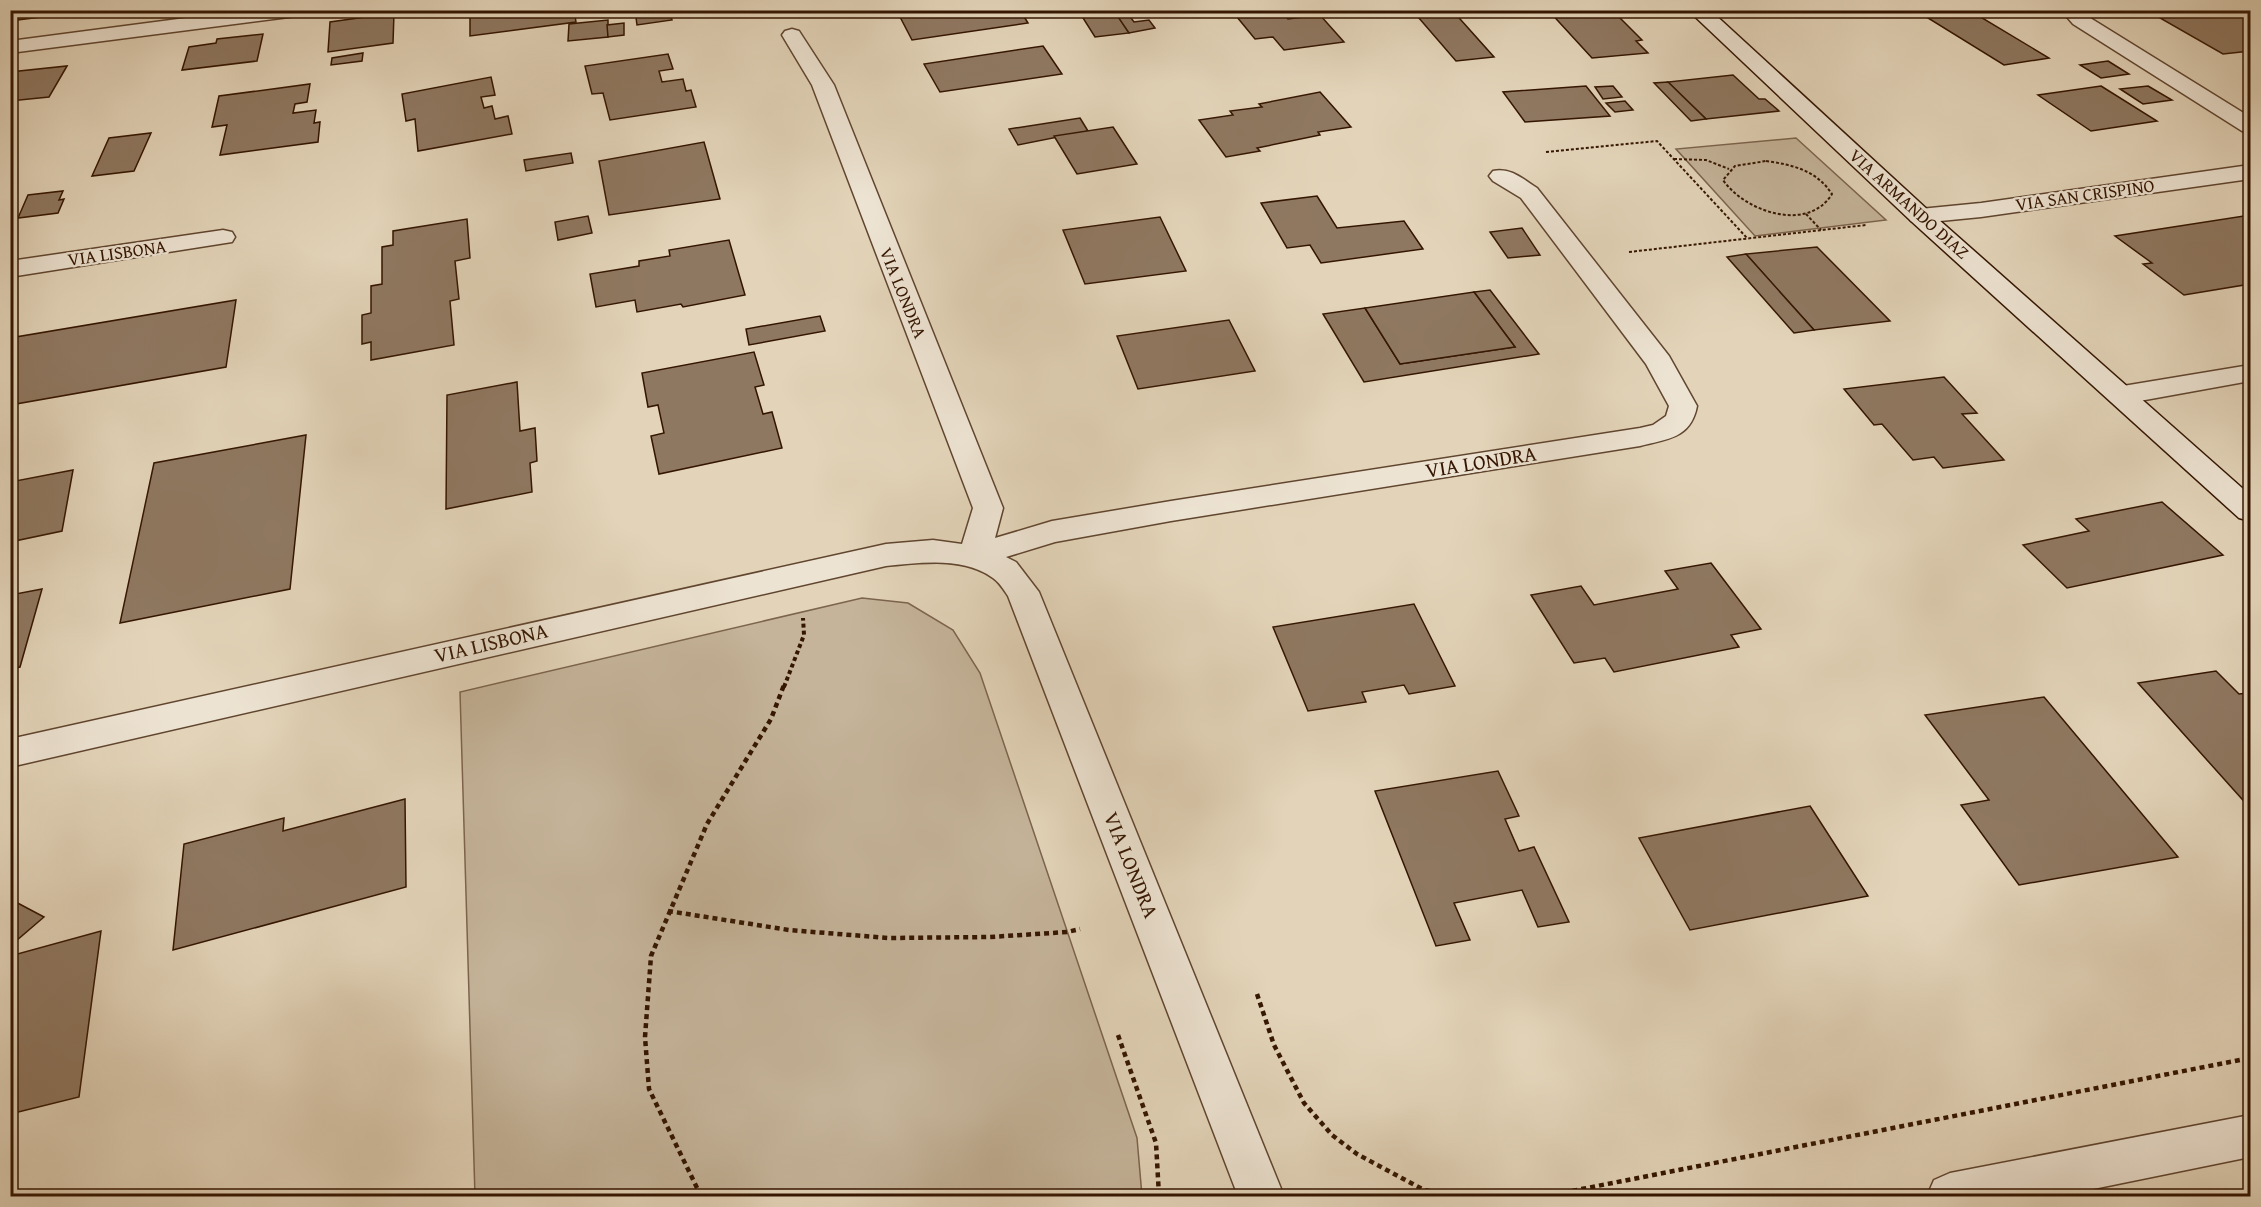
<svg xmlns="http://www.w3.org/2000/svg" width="2261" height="1207" viewBox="0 0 2261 1207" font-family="'Gentium Book Plus',serif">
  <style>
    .green { fill: #c5b49a; stroke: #7c644e; stroke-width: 1.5 }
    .building { fill: #8f7861; stroke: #341501; stroke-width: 1.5 }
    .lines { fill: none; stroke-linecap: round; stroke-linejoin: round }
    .street-casing { stroke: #60452f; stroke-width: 3 }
    .secondary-casing { stroke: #341501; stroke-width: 3 }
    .path-far2 { stroke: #341501; stroke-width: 2; stroke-dasharray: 3 2; stroke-linecap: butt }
    .path-far1 { stroke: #341501; stroke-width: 4; stroke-dasharray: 4 3; stroke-linecap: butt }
    .path { stroke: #341501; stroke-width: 4.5; stroke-dasharray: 5 4; stroke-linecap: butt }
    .street { fill: #ede3d2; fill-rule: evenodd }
    .secondary { fill: #ede3d2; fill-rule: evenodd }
    .labels { text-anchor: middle; stroke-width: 4.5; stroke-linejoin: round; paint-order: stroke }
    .far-street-label { font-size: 18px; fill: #341501; stroke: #ede3d2 }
    .street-label { font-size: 21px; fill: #341501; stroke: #ede3d2 }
  </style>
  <rect width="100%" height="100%" fill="#e3d4b9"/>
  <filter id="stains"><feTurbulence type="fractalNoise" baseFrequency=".00333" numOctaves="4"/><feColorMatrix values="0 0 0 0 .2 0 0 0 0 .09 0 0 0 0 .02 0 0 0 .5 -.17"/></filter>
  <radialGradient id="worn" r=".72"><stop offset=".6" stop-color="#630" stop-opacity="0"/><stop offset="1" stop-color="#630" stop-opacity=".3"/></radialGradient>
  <g class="green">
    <polygon points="1796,138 1886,220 1755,236 1676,149"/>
    <polygon points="862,598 908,603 953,630 980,673 1137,1138 1142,1196 475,1196 460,692"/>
  </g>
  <g class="building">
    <polygon points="21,10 96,10 17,20"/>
    <polygon points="486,10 574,10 576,22 470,36 470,13"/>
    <polygon points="635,10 669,10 672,20 637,25"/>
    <polygon points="916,10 1020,10 1028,23 912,40 898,13"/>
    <polygon points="1078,10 1114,10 1129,33 1095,37"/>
    <polygon points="1125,10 1134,22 1149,20 1155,28 1129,33 1114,11"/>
    <polygon points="1412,10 1452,10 1494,57 1456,61"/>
    <polygon points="1548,10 1612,10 1642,40 1636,41 1648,53 1592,58"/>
    <polygon points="1915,10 1969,10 2049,58 2004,65"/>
    <polygon points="2216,11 2223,15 2241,12 2250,17 2250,51 2223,54 2160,18"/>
    <polygon points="1281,12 1288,19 1320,15 1344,42 1284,50 1273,37 1255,39 1237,17"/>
    <polygon points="394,13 393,43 328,52 330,22"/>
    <polygon points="608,20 608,37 568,41 569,24"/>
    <polygon points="624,23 624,35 608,37 607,25"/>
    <polygon points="263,34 257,61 182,70 189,47 216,43 217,39"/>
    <polygon points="1043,46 1062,74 940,92 924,64"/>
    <polygon points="363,53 362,61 331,65 332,58"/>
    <polygon points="668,54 673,69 659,71 662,82 683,79 686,91 691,90 696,107 610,120 603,93 592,94 585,66"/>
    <polygon points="2108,61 2129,74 2101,78 2080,65"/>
    <polygon points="67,66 49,97 10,101 10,72"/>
    <polygon points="1733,75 1759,99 1765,99 1779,111 1706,119 1668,82"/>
    <polygon points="491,77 495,95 481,97 484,108 492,106 495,119 508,116 512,134 418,151 415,119 406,121 402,94"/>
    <polygon points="1668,82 1706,119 1691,121 1654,83"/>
    <polygon points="310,84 307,102 295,104 293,113 316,110 314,123 320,122 318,142 220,155 227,125 212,127 219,96"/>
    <polygon points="1586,86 1610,116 1525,122 1503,92"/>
    <polygon points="1613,86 1622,97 1603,99 1595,87"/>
    <polygon points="2101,86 2157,121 2091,131 2038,95"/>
    <polygon points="2148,86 2172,100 2143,104 2120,89"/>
    <polygon points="1320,92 1351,127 1318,132 1320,135 1257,148 1260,151 1226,157 1199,120 1233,115 1230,111 1262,107 1259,104"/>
    <polygon points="1625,101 1633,110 1615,112 1606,103"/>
    <polygon points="1080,118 1088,131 1018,145 1009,129"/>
    <polygon points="1113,127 1137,164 1077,174 1054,136"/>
    <polygon points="151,133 134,171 92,176 109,138"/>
    <polygon points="704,142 720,199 609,215 599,161"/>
    <polygon points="571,153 573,163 526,171 524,160"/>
    <polygon points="63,191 59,200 64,199 58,213 18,218 28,195"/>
    <polygon points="1317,196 1337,228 1404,221 1423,249 1321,263 1310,245 1287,248 1261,203"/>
    <polygon points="588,216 592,233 558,240 555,222"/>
    <polygon points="2244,216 2250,220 2250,284 2184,295 2143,264 2152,263 2115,236"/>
    <polygon points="1160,217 1186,271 1085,284 1063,230"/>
    <polygon points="467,219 470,258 455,261 459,299 450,301 454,345 371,360 371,342 362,344 362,315 371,313 371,286 382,284 382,247 393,245 393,231"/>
    <polygon points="1522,228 1540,255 1508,258 1490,232"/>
    <polygon points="729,240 745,295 683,307 681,304 637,312 635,300 596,307 590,274 639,266 639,261 670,256 669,250"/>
    <polygon points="1817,247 1890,321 1814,330 1746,254"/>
    <polygon points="1746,254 1814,330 1794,333 1727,257"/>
    <polygon points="1490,290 1539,354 1364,382 1323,314 1365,308 1400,364 1515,347 1474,292"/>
    <polygon points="1474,292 1515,347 1400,364 1365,308"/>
    <polygon points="236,300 226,367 10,405 10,338"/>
    <polygon points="820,316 825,331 749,345 746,329"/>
    <polygon points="1229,320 1255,371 1138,389 1117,336"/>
    <polygon points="754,352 764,385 755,387 763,414 772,412 782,448 659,474 651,436 664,433 658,405 648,407 642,373"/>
    <polygon points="1944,377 1977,413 1962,414 2004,460 1943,468 1934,457 1913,460 1882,424 1874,425 1844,389"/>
    <polygon points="517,382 520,431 535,428 537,461 530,463 532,492 446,509 447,395"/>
    <polygon points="306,435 290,589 120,623 154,463"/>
    <polygon points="73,470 62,531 10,542 10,482"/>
    <polygon points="2162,502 2223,555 2067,588 2023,545 2089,531 2076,519"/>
    <polygon points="1711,563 1761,629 1731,635 1739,647 1614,672 1605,658 1574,663 1531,595 1581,586 1594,605 1678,589 1665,571"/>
    <polygon points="42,589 20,667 10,669 10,595"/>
    <polygon points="1414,604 1455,686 1409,694 1404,685 1362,692 1366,702 1308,711 1273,627"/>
    <polygon points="2216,671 2239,694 2248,693 2250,695 2250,808 2138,683"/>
    <polygon points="2044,697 2178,857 2019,885 1961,805 1989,800 1925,715"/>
    <polygon points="1498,771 1519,816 1505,819 1519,851 1534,847 1569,922 1538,927 1522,890 1454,903 1470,940 1436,946 1375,791"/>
    <polygon points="405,799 406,887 173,950 184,844 284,818 283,831"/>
    <polygon points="1810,806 1868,896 1690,930 1639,838"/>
    <polygon points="10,899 44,917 10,946"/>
    <polygon points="101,931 79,1097 10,1114 10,977 14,974 10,972 10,956"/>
  </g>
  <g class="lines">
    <defs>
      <g id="street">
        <polygon points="247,10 307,10 304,14 297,16 10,53 10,41"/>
        <polygon points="2061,10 2082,10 2087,16 2250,117 2250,133 2242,131 2073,24"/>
        <path d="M792 29 799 31 834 85 1003 508 995 538 1052 521 1171 501 1640 428 1653 425 1666 416 1669 406 1646 364 1521 198 1493 181 1489 176 1493 171C1510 167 1523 179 1537 188L1669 356 1697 406C1691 438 1668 439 1640 446L1171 521 1055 542 1006 557 1016 562 1039 592 1284 1196H1238L1008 596C1004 590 999 582 993 578 963 556 920 563 886 566L10 767V739L886 544 933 540 962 544 973 508 812 85 782 35 785 31Z"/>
        <polygon points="2250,165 2250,179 1981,217 1920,223 1911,221 1908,216 1911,211 1920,209 1981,203"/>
        <polygon points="223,230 232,232 235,237 232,242 10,277 10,261"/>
        <polygon points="2250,365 2250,381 2123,404 2113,401 2109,395 2113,389 2123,386"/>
        <polygon points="2250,1115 2250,1157 2059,1196 1927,1196 1934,1180 1950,1173"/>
      </g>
      <polygon id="secondary" points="1688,10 1710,10 1929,211 2250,495 2250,521 2239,518 1911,221"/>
    </defs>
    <use href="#street" class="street-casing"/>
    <use href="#secondary" class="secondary-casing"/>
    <g class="path-far2">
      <polyline points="1546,152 1657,141 1747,238"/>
      <polyline points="1674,159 1706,160 1729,169"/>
      <path d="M1766 161C1793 165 1816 170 1832 194 1808 233 1745 212 1723 180L1735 166Z"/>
      <polyline points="1806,214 1821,230"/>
      <polyline points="1629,252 1866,225"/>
    </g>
    <polyline class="path-far1" points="784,687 804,635 803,618"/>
    <g class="path">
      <polyline points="668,911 789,930 888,938 990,937 1067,932 1080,929"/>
      <polyline points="1257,994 1274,1045 1304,1103 1332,1135 1357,1154 1424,1190 1461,1196"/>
      <polyline points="1118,1035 1156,1143 1159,1196"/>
      <polyline points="701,1196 649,1089 645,1037 651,956 707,824 771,719 784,685"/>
      <polyline points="1546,1196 2250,1058"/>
    </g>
    <use href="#street" class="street"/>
    <use href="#secondary" class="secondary"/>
  </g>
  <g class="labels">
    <g class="far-street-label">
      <text transform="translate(2085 195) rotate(-8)" y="6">VIA SAN CRISPINO</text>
      <text transform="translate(1909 204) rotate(42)" y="6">VIA ARMANDO DIAZ</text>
      <text transform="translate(117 253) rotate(-8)" y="6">VIA LISBONA</text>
      <text transform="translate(903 293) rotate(68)" y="6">VIA LONDRA</text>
    </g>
    <g class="street-label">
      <text transform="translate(1481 462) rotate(-9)" y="7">VIA LONDRA</text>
      <text transform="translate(491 643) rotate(-13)" y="7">VIA LISBONA</text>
      <text transform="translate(1131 865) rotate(68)" y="7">VIA LONDRA</text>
    </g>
  </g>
  <rect width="2261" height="1207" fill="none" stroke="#e3d4b9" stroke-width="36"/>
  <rect x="12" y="12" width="2237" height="1183" fill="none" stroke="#341501" stroke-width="3"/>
  <rect x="18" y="18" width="2225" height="1171" fill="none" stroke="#341501" stroke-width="1.5"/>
  <rect width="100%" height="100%" filter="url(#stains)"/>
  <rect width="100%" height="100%" fill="url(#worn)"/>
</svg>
